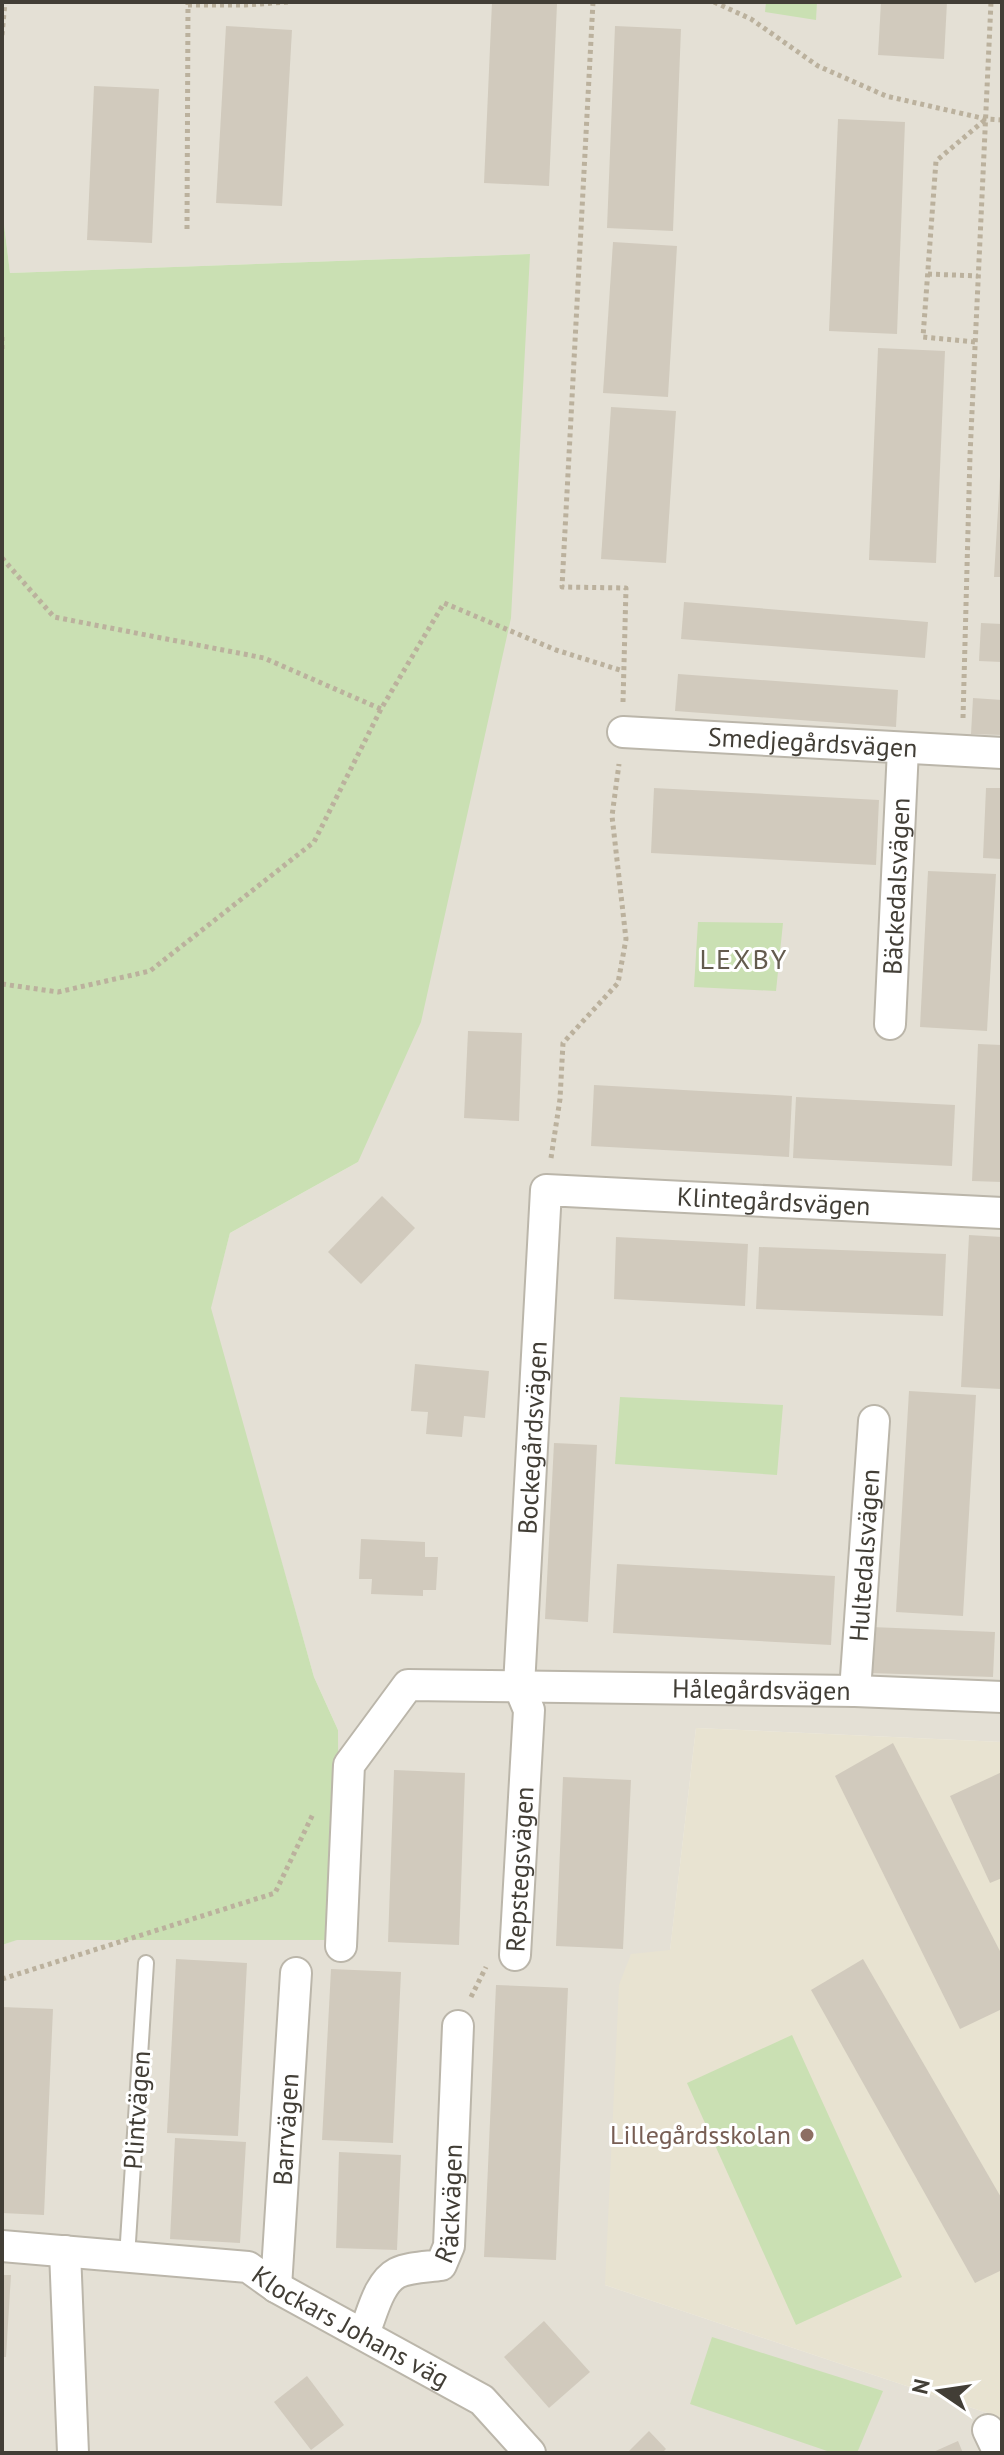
<svg xmlns="http://www.w3.org/2000/svg" width="1004" height="2455" viewBox="0 0 1004 2455" font-family="'PT Sans',sans-serif">
  <style>
    .residential { fill: #e4e0d5 }
    .education { fill: #e8e3d1 }
    .green { fill: #cae0b3 }
    .building { fill: #d1cabd }
    .lines { fill: none; stroke-linecap: round; stroke-linejoin: round }
    .service-casing { stroke: #bbb6aa; stroke-width: 18 }
    .minor-casing { stroke: #bbb6aa; stroke-width: 34 }
    .path { stroke: #bbb19d; stroke-width: 5; stroke-dasharray: 4 4; stroke-linecap: butt }
    .service { stroke: #fff; stroke-width: 14 }
    .minor { stroke: #fff; stroke-width: 30 }
    .education-dot { fill: #8d6e63; stroke: #fff; stroke-width: 3 }
    .labels { text-anchor: middle; stroke-width: 6; stroke-linejoin: round; paint-order: stroke }
    .street-label { font-size: 26px; fill: #423e36; stroke: #fff }
    .education-label { font-size: 26px; fill: #785e54; stroke: #fff; text-anchor: end }
    .neighbourhood-label { font-size: 28px; letter-spacing: 2px; fill: #645c4f; stroke: #fff }
  </style>
  <rect width="100%" height="100%" fill="#f1eee6"/>
  <polygon class="residential" points="4,2 1002,2 1002,1742 696,1728 670,1951 605,2285 1002,2418 1002,2453 2,2453 2,1945 16,1940 338,1940 338,1730 314,1677 210,1309 230,1233 358,1162 529,254 10,273 2,208"/>
  <polygon class="education" points="696,1728 1002,1742 1002,2418 605,2285 619,1985 631,1954 670,1950"/>
  <g class="green">
    <polygon points="766,2 817,2 816,20 765,12"/>
    <polygon points="2,208 10,273 530,254 511,618 421,1022 358,1162 230,1233 211,1308 314,1677 338,1730 339,1940 17,1940 2,1945"/>
    <polygon points="698,922 783,923 776,991 694,987"/>
    <polygon points="620,1397 783,1405 777,1475 615,1464"/>
    <polygon points="792,2035 902,2277 796,2325 687,2083"/>
    <polygon points="712,2337 883,2391 857,2453 833,2453 690,2404"/>
  </g>
  <g class="building">
    <polygon points="492,2 557,4 549,186 484,183"/>
    <polygon points="881,2 947,2 944,59 878,55"/>
    <polygon points="226,26 292,30 282,206 216,203"/>
    <polygon points="615,26 681,29 673,231 607,228"/>
    <polygon points="94,86 159,89 152,243 87,240"/>
    <polygon points="838,119 905,122 897,334 829,331"/>
    <polygon points="613,242 677,246 668,397 603,393"/>
    <polygon points="878,348 945,351 936,563 869,560"/>
    <polygon points="611,407 676,411 666,563 601,559"/>
    <polygon points="1000,476 1002,476 1002,577 994,577"/>
    <polygon points="684,602 928,622 925,658 681,639"/>
    <polygon points="981,623 1002,624 1002,662 979,661"/>
    <polygon points="678,674 898,690 896,727 675,711"/>
    <polygon points="973,698 1002,700 1002,735 971,734"/>
    <polygon points="654,788 879,800 876,865 651,853"/>
    <polygon points="986,788 1002,788 1002,859 983,858"/>
    <polygon points="928,871 996,874 987,1031 920,1027"/>
    <polygon points="468,1031 522,1033 519,1121 464,1118"/>
    <polygon points="978,1044 1002,1045 1002,1182 972,1181"/>
    <polygon points="594,1085 792,1096 789,1157 591,1146"/>
    <polygon points="796,1097 955,1105 952,1166 793,1158"/>
    <polygon points="382,1196 415,1228 361,1284 328,1252"/>
    <polygon points="969,1235 1002,1237 1001,1389 961,1387"/>
    <polygon points="616,1237 748,1244 745,1306 614,1299"/>
    <polygon points="759,1247 946,1254 943,1316 756,1309"/>
    <polygon points="415,1364 489,1371 485,1418 464,1416 462,1437 426,1434 428,1412 411,1411"/>
    <polygon points="909,1391 976,1395 963,1616 896,1612"/>
    <polygon points="554,1443 597,1445 588,1622 545,1619"/>
    <polygon points="361,1539 425,1542 425,1557 438,1557 436,1590 423,1590 423,1596 371,1594 372,1579 359,1579"/>
    <polygon points="617,1564 835,1576 831,1645 613,1633"/>
    <polygon points="871,1627 995,1632 993,1677 869,1673"/>
    <polygon points="893,1743 1002,1955 1002,2009 960,2029 835,1776"/>
    <polygon points="394,1770 465,1773 459,1945 388,1942"/>
    <polygon points="1002,1772 1002,1878 990,1883 950,1796"/>
    <polygon points="563,1777 631,1780 623,1949 556,1946"/>
    <polygon points="176,1959 247,1963 238,2136 167,2133"/>
    <polygon points="863,1959 1002,2199 1002,2270 975,2283 811,1990"/>
    <polygon points="331,1969 401,1972 393,2143 322,2140"/>
    <polygon points="496,1985 568,1988 556,2260 484,2257"/>
    <polygon points="2,2007 53,2009 44,2215 2,2213"/>
    <polygon points="175,2138 246,2142 240,2243 170,2239"/>
    <polygon points="339,2152 401,2155 397,2250 336,2248"/>
    <polygon points="2,2275 11,2275 6,2357 2,2357"/>
    <polygon points="544,2321 590,2372 549,2408 504,2357"/>
    <polygon points="307,2376 344,2425 311,2450 274,2402"/>
    <polygon points="649,2431 666,2449 662,2453 627,2453"/>
    <polygon points="958,2441 963,2453 931,2453"/>
  </g>
  <g class="lines">
    <defs>
      <polyline id="service" points="127,2257 146,1963"/>
      <g id="minor">
        <path id="s1" d="M623 732 1002 753"/>
        <path id="s2" d="M890 1024 903 749"/>
        <path id="s3" d="M855 1691 874 1421"/>
        <path id="s4" d="M341 1946 349 1765 408 1685 855 1691 1002 1697"/>
        <path id="s5" d="M515 1955 529 1710 519 1686 546 1190 1002 1213"/>
        <path id="s6" d="M2 2246 248 2267 276 2287 482 2400 530 2453"/>
        <polyline points="65,2251 73,2453"/>
        <path id="s7" d="M276 2287 296 1973"/>
        <path id="s8" d="M364 2333C372 2315 378 2283 397 2273 409 2267 428 2267 441 2265L449 2246 458 2026"/>
        <polyline points="988,2430 999,2453"/>
      </g>
    </defs>
    <use href="#service" class="service-casing"/>
    <use href="#minor" class="minor-casing"/>
    <g class="path">
      <polyline points="593,2 562,587 626,588 623,702"/>
      <polyline points="714,2 751,19 818,66 886,96 986,119 1002,120"/>
      <polyline points="188,5 245,5 288,2"/>
      <polyline points="2,35 5,2"/>
      <polyline points="187,229 188,2"/>
      <polyline points="928,274 978,276"/>
      <polyline points="2,337 2,351"/>
      <polyline points="975,342 923,337 936,161 986,119"/>
      <polyline points="2,558 54,617 264,658 381,709"/>
      <polyline points="963,718 970,455 991,2"/>
      <polyline points="2,984 58,992 150,971 314,842 381,709 444,603 556,650 623,671"/>
      <polyline points="551,1158 560,1099 563,1043 618,983 626,939 612,816 619,764"/>
      <polyline points="2,1979 275,1893 313,1814"/>
      <polyline points="471,1997 486,1967"/>
    </g>
    <use href="#service" class="service"/>
    <use href="#minor" class="minor"/>
  </g>
  <circle class="education-dot" cx="807" cy="2135" r="8"/>
  <g class="labels">
    <g class="street-label">
      <text dy="9" stroke="none"><textPath href="#s1" startOffset="190">Smedjegårdsvägen</textPath></text>
      <text dy="9" stroke="none"><textPath href="#s2" startOffset="138">Bäckedalsvägen</textPath></text>
      <text dy="9" stroke="none"><textPath href="#s5" startOffset="996">Klintegårdsvägen</textPath></text>
      <text dy="9" stroke="none"><textPath href="#s5" startOffset="520">Bockegårdsvägen</textPath></text>
      <text dy="9" stroke="none"><textPath href="#s3" startOffset="136">Hultedalsvägen</textPath></text>
      <text dy="9" stroke="none"><textPath href="#s4" startOffset="634">Hålegårdsvägen</textPath></text>
      <text dy="9" stroke="none"><textPath href="#s5" startOffset="86">Repstegsvägen</textPath></text>
      <text transform="translate(137 2110) rotate(-86)" y="9">Plintvägen</text>
      <text dy="9" stroke="none"><textPath href="#s7" startOffset="158">Barrvägen</textPath></text>
      <text dy="9" stroke="none"><textPath href="#s8" startOffset="178">Räckvägen</textPath></text>
      <text dy="9" stroke="none"><textPath href="#s6" startOffset="366">Klockars Johans väg</textPath></text>
    </g>
    <g class="education-label">
      <text x="791" y="2144">Lillegårdsskolan</text>
    </g>
    <g class="neighbourhood-label">
      <text x="744" y="969">LEXBY</text>
    </g>
  </g>
  <rect width="1004" height="2455" fill="none" stroke="#423e36" stroke-width="8"/>
  <g transform="translate(940 2391) rotate(283)" stroke="#ffffff" stroke-width="6" paint-order="stroke">
  <path d="M0-6L14 30L0 20L-14 30Z" fill="#423e36"/>
  <text y="-12" font-size="22" font-weight="bold" text-anchor="middle" fill="#423e36">N</text>
  </g>
</svg>
